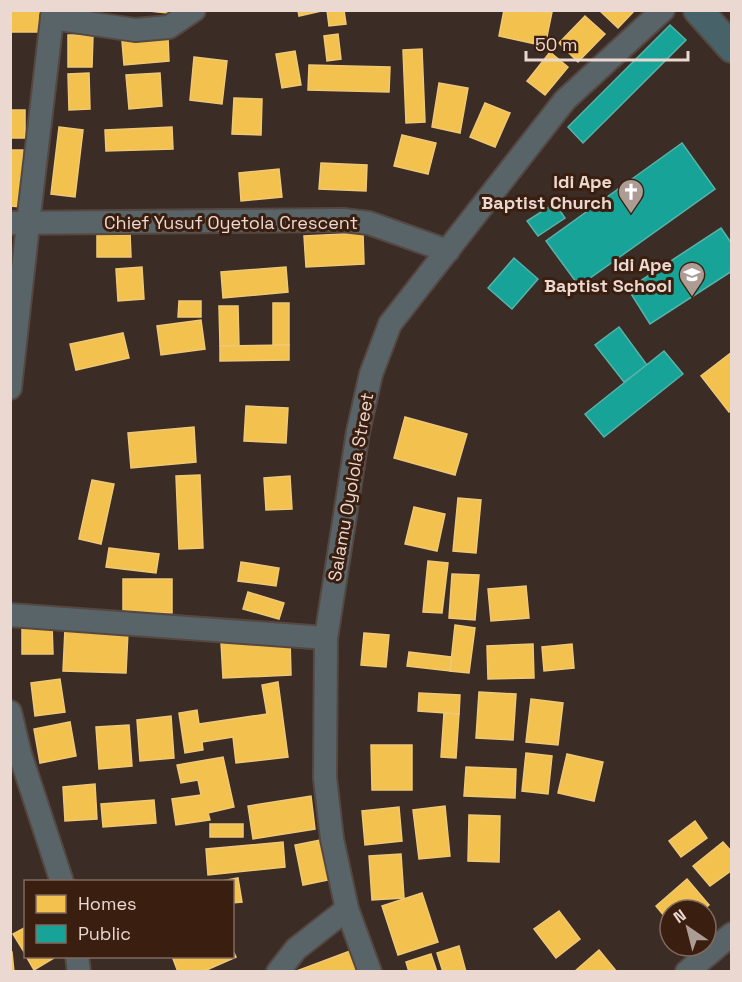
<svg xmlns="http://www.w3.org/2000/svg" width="742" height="982" viewBox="0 0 742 982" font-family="'Space Grotesk',sans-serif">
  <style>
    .homes { fill: #f2c14e; stroke: #f0c875; stroke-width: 1.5 }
    .public { fill: #17a398; stroke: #57b3a9; stroke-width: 1.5 }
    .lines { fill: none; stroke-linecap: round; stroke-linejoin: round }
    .minor-casing { stroke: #554842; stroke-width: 26 }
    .major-casing { stroke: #554842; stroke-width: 32 }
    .minor { stroke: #596468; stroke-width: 22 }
    .major { stroke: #48626a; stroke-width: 28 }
    .labels { text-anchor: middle; stroke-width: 6; stroke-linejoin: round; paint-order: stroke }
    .poi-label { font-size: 18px; font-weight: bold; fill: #ebd8d0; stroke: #3a1f11; text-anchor: end }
    .street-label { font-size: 18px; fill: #ebd8d0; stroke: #3a1f11 }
  </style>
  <rect width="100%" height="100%" fill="#3b2c25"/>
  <g class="homes">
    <rect x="10" y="10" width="30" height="22"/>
    <polygon points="139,10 178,10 177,14"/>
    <polygon points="298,10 320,10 321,11 299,16"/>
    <polygon points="327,10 344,10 346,24 329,26"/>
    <polygon points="504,10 552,12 545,46 499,36"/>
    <polygon points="599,10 635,10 618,28"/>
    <polygon points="585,16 605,34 578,62 559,43"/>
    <polygon points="338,34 341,59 327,61 324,36"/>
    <polygon points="68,35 93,35 92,67 68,67"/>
    <polygon points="168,37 169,61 124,65 122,41"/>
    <polygon points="422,49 425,122 406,123 403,50"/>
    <polygon points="295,51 301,85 282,88 276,54"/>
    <polygon points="550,52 568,67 545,95 527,81"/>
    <polygon points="194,57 227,61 222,104 190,100"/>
    <polygon points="309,65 390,67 389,92 308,90"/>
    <polygon points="89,73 90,109 69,110 68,74"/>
    <polygon points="160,73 162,106 129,109 126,75"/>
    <polygon points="439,83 468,88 460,133 432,127"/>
    <polygon points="234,98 262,99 261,135 232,134"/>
    <polygon points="485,103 510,113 495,147 470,137"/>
    <rect x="10" y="110" width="15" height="28"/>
    <polygon points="59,127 83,130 75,197 51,194"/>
    <polygon points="172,127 173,149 106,151 105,130"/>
    <polygon points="402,135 436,143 428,174 394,166"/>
    <polygon points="10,150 23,150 22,207 10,206"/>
    <polygon points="321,163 367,165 366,191 319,189"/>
    <polygon points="279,169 282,197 241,201 239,173"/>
    <polygon points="97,233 130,233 131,257 97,257"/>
    <polygon points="363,233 364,264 306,267 304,236"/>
    <polygon points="142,267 144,299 118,301 116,269"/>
    <polygon points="286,267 288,292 223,298 221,272"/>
    <polygon points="179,301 201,301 201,317 178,317"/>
    <rect x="273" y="303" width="16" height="42"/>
    <polygon points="219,306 238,306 239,346 220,346"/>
    <polygon points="201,320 205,349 161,355 157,326"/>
    <polygon points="123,333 129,358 76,370 70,344"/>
    <polygon points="289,345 289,360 220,361 220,346"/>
    <polygon points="732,352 732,410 729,412 701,376"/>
    <polygon points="246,406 288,408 286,443 244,441"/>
    <polygon points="405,417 467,434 455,475 394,458"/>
    <polygon points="194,427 196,462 131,468 128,433"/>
    <polygon points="200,475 203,548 179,549 176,476"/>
    <polygon points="290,476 292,509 266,510 264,478"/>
    <polygon points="92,480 114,484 101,544 79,539"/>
    <polygon points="458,498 481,500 476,553 453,551"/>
    <polygon points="414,507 445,514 437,551 405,544"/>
    <polygon points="109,548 159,554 156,573 106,567"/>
    <polygon points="428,561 448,563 442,613 423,612"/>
    <polygon points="241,562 279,568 276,586 238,581"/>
    <polygon points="452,574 479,575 475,620 449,618"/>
    <rect x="123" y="579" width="49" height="34"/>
    <polygon points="526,586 529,618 491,621 488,589"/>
    <polygon points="248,592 284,603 279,619 243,609"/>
    <polygon points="52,624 53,654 22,654 22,625"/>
    <polygon points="455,625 475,628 469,673 450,671"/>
    <polygon points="65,629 128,631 126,673 63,671"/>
    <polygon points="364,633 389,635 386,667 361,665"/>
    <polygon points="290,639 291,675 223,678 221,642"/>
    <polygon points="533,644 534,678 488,679 487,646"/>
    <polygon points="572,644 574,668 544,671 542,647"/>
    <polygon points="409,652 451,657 450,671 407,666"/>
    <polygon points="60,679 65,712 35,716 31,683"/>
    <polygon points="278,682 288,757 236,763 233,737 202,742 203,750 185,753 179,713 197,710 199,724 267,714 262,685"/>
    <polygon points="479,692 516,694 513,740 476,738"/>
    <polygon points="419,693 460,695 459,714 418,711"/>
    <polygon points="531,699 563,703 558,745 526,742"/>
    <polygon points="444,713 459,714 456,758 441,757"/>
    <polygon points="171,716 174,758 140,761 137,720"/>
    <polygon points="70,722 76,756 40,763 34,729"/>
    <polygon points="129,725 132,766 99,769 96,727"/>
    <polygon points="371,745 412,745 412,790 372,790"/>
    <polygon points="526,753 552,756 548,794 522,791"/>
    <polygon points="567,754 603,762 594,801 558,793"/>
    <polygon points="223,757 234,807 208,813 210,820 176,825 172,799 201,795 198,780 181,783 177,765"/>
    <polygon points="466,767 516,769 515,798 464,796"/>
    <polygon points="95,784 97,819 65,821 63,787"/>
    <polygon points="311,796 315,829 253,839 248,806"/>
    <polygon points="154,800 156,823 103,827 101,804"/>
    <polygon points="445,806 450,856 419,859 413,810"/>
    <polygon points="399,807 402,841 365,845 362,811"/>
    <polygon points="469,815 500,816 499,862 468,861"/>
    <polygon points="695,821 707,838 681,857 669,841"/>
    <rect x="210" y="824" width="33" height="13"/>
    <polygon points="326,839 333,879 303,885 295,845"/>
    <polygon points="283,842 285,867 208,875 206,849"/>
    <polygon points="723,842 732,852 732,870 710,886 693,866"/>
    <polygon points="401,854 404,898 372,900 369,856"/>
    <polygon points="238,878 242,902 232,903 232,882 217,882"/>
    <polygon points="687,879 709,905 703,910 670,910 670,923 656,906"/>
    <polygon points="422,893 438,942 398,955 382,906"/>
    <polygon points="559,911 580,939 556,958 534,929"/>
    <polygon points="26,927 26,955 13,934"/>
    <polygon points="459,946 466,972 443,972 437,953"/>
    <polygon points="232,948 236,957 202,972 178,972 172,956 232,956"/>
    <polygon points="599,950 617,972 574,972"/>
    <polygon points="350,951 357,972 294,972"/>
    <polygon points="10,952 12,952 14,972 10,972"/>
    <polygon points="431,954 437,972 409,972 406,962"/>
    <polygon points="26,956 53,956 54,958 34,970"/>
  </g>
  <g class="public">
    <polygon points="670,25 686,40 583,143 568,127"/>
    <polygon points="682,143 715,189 579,286 546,241"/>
    <polygon points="555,203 565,218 538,236 527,221"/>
    <polygon points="721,228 732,244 732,271 650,324 628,289"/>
    <polygon points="514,258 538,279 512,309 488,288"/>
    <polygon points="619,327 647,365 624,382 595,345"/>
    <polygon points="664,351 683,374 604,437 585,414"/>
  </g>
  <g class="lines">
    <defs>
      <g id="minor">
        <polyline points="52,18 135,30 169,27 194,10"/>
        <polyline points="10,223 343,220 369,223 448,251"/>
        <polyline points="10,388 28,224 53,10"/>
        <polyline points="10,615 326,638"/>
        <polyline points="10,712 20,754 62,882"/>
        <polyline points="77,956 79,972"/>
        <polyline points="278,972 296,949 347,909"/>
        <polyline points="370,972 347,909 332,839 325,778 326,638 358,432 371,374 390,324 565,100 663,10"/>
        <polyline points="687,972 732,934"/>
      </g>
      <polyline id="major" points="698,10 732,48"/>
    </defs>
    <use href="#minor" class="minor-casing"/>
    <use href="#major" class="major-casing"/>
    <use href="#minor" class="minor"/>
    <use href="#major" class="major"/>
  </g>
  <defs>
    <symbol id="church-pin" viewBox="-11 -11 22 30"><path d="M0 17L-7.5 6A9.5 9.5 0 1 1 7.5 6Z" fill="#ad9c94" stroke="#3a1f11"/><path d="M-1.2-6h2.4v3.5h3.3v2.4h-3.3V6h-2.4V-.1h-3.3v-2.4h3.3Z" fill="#fff"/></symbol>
    <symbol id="school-pin" viewBox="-11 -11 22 30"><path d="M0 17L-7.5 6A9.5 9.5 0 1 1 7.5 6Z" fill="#ad9c94" stroke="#3a1f11"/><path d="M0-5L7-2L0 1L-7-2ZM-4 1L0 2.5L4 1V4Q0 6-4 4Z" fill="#fff"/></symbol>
  </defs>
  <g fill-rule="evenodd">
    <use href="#church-pin" x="616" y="177" width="30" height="40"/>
    <use href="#school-pin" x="677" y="260" width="30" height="40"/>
  </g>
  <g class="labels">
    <g class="poi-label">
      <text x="612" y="188">Idi Ape<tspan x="612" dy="21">Baptist Church</tspan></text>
      <text x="672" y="271">Idi Ape<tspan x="672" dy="21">Baptist School</tspan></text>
    </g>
    <g class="street-label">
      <text x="231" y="229">Chief Yusuf Oyetola Crescent</text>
      <text transform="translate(351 487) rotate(-80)" y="6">Salamu Oyolola Street</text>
    </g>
  </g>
  <rect width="742" height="982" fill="none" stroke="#ebd8d0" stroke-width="24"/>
  <rect x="24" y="880" width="210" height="78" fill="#3a1f11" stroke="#81695d" stroke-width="1.5"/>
  <rect x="36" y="895" width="30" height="18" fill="#f2c14e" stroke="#81695d" stroke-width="1.5"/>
  <text x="78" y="910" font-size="18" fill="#ebd8d0">Homes</text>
  <rect x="36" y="925" width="30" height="18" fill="#17a398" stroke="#81695d" stroke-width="1.5"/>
  <text x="78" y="940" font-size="18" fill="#ebd8d0">Public</text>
  <g transform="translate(688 928) rotate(325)"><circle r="28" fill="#3a1f11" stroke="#81695d" stroke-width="1.5"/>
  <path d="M0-4.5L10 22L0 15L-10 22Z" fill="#ad9c94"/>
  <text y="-9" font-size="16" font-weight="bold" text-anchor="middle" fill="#ebd8d0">N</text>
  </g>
  <path d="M526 51v9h162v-9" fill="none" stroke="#ebd8d0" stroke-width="3"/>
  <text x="535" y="51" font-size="18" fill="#ebd8d0" stroke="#3a1f11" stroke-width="4.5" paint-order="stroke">50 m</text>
</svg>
